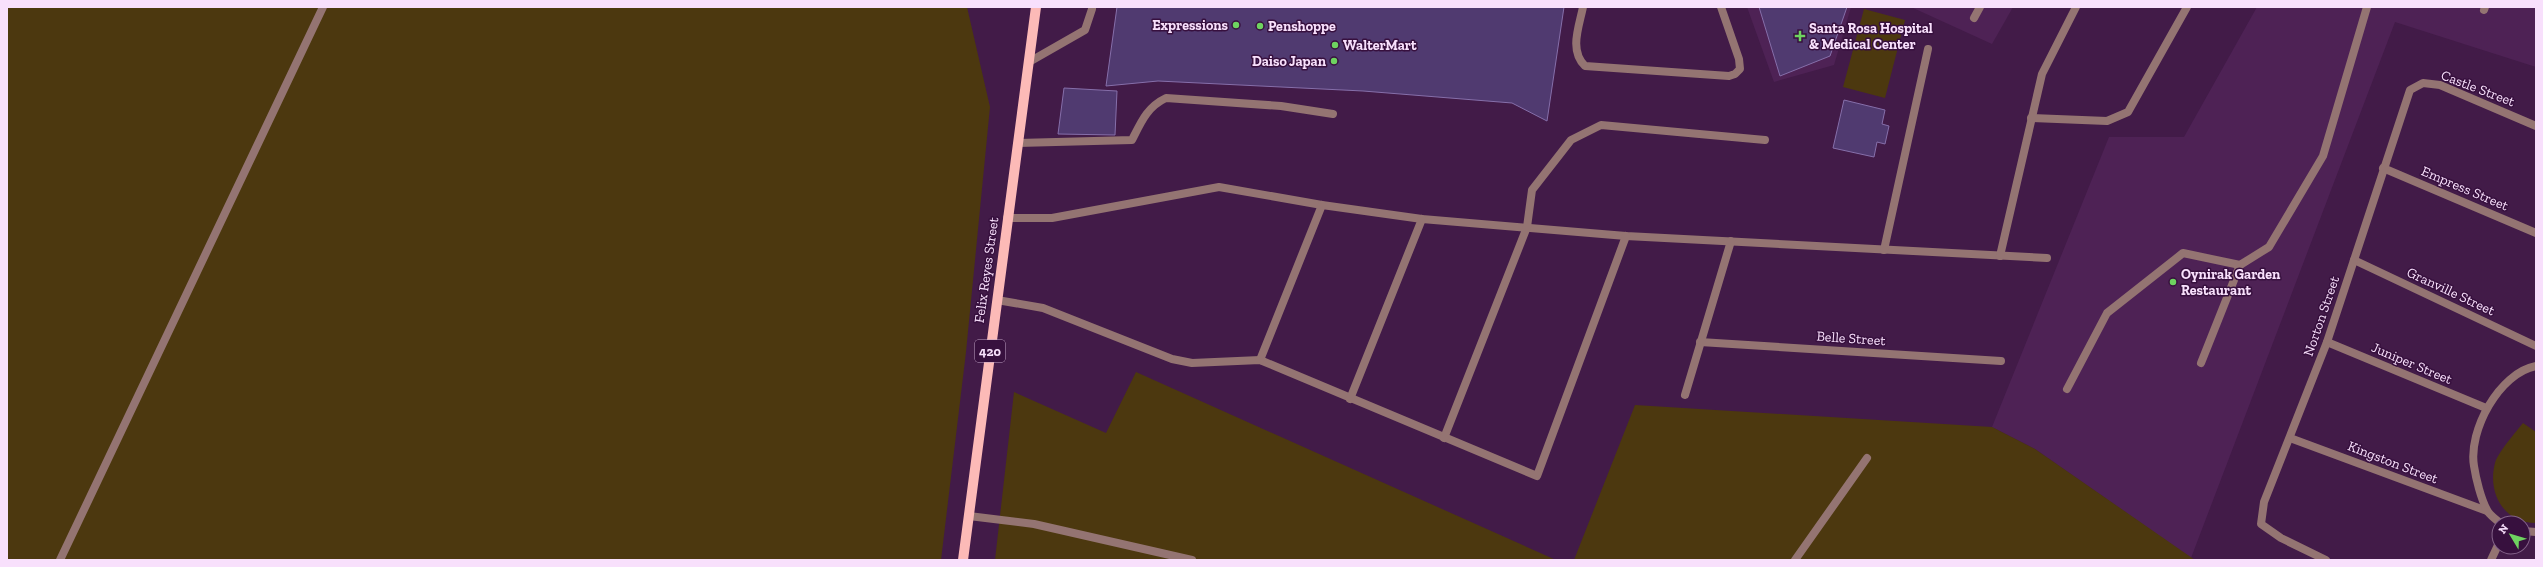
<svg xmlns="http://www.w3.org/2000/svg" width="2543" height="567" viewBox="0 0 2543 567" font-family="'Zilla Slab',serif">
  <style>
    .built { fill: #4e2255 }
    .green { fill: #4c380f }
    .building { fill: #503a70; stroke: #866faa }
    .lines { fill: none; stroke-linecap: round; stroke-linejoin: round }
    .lane { stroke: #947472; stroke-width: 8 }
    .street { stroke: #947472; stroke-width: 8 }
    .primary { stroke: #fcbab7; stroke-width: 10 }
    .poi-dot { fill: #6ed360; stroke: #37103e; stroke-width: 1.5 }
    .labels { text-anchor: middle; stroke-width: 3; stroke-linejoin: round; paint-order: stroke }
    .shield { fill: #37103e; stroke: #bea2c3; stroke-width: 1 }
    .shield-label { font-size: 13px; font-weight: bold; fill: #f8e0fc }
    .poi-label { font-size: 14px; font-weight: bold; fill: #f8e0fc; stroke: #37103e; text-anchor: start }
    .street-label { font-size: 14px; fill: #f8e0fc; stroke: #37103e }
  </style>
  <rect width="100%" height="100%" fill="#421b48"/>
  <g class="built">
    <polygon points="1747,7 1851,7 1834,65 1774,82"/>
    <polygon points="1911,7 2013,7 1992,44"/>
    <polygon points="2257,7 2536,7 2536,67 2395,22 2191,558 2035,449 1992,427 2109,137 2184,137"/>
  </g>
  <g class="green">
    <polygon points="7,7 967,7 990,107 966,352 941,560 7,560"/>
    <polygon points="1864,9 1905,20 1885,98 1843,87"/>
    <polygon points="1136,372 1556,560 995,560 1014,392 1106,433"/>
    <polygon points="1635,405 1992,427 2035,449 2195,560 1574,560"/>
    <path d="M2523 423 2536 432V523C2504 523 2487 493 2495 463 2498 452 2516 432 2523 423Z"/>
  </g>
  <g class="building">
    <polygon points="1117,7 1564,7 1547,121 1512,103 1363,91 1158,81 1106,86"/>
    <polygon points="1759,7 1847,7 1830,56 1780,76"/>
    <polygon points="1064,88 1117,91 1115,135 1058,134"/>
    <polygon points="1844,100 1885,110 1882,124 1889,126 1885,144 1877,142 1874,157 1833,148"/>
  </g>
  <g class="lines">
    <g class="lane">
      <path d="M1583 7C1579 27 1569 50 1585 66L1729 76 1735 74 1740 69 1739 59 1721 7"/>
      <polyline points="2484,10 2485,7"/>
      <polyline points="1974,18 1980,7"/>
      <polyline points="1029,62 1085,30 1092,9"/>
      <path d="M1018 143 1132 140C1141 122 1147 107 1166 98L1281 106 1333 114"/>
      <polyline points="969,516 1034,524 1192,560"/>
      <polyline points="60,560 323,7"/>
      <polyline points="1795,560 1867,458"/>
    </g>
    <g class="street">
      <polyline points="2031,118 2107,121 2128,112 2187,7"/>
      <polyline points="2383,168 2536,233"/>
      <polyline points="1007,218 1052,218 1219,187 1322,205 1422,219 1626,236 2047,258"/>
      <polyline points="1884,250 1928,49"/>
      <polyline points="2000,256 2042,74 2076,7"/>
      <polyline points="2354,260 2536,346"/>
      <polyline points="997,300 1043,308 1172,359 1192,363 1260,360 1537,476 1626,236"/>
      <polyline points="1700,342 2001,361"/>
      <polyline points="2327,342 2486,408"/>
      <polyline points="1260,360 1322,205"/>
      <polyline points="2201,363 2240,265"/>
      <polyline points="2067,389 2107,313 2183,253 2240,265 2269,247 2323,156 2367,7"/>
      <polyline points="1685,395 1731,241"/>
      <polyline points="1350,399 1422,219"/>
      <polyline points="1444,438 1527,227 1532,190 1571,140 1601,125 1765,140"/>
      <polyline points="2290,438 2487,511"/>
      <path d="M2500 523C2496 519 2489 515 2487 510 2481 499 2476 479 2474 466 2468 431 2499 373 2536 366"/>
      <polyline points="2523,531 2536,532"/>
      <polyline points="2326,560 2281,538 2261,524 2264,502 2327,342 2410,90 2423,83 2440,85 2536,126"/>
      <polyline points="2491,560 2499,543"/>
    </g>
    <polyline class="primary" points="963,560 1036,7"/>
  </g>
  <g class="poi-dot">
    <circle cx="1236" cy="25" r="4"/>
    <circle cx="1260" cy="26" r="4"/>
    <path d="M1798 30h4v4h4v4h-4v4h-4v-4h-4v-4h4z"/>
    <circle cx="1335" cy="45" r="4"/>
    <circle cx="1334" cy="61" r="4"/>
    <circle cx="2173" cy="282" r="4"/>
  </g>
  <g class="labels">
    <rect class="shield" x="975" y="340" width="30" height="22" rx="3"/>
    <g class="shield-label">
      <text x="990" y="356">420</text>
    </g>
    <g class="poi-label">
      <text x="1228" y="30" text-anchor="end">Expressions</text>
      <text x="1268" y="31">Penshoppe</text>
      <text x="1809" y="33">Santa Rosa Hospital<tspan x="1809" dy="16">&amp; Medical Center</tspan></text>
      <text x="1343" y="50">WalterMart</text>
      <text x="1326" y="66" text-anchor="end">Daiso Japan</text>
      <text x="2181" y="279">Oynirak Garden<tspan x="2181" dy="16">Restaurant</tspan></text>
    </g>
    <g class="street-label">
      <text transform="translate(2478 88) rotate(21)" y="5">Castle Street</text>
      <text transform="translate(2465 188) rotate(23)" y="5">Empress Street</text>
      <text transform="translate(986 270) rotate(-82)" y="5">Felix Reyes Street</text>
      <text transform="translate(2451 291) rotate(25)" y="5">Granville Street</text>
      <text transform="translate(2321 316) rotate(-71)" y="5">Norton Street</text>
      <text transform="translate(1851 338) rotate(4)" y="5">Belle Street</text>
      <text transform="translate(2412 363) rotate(23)" y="5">Juniper Street</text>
      <text transform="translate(2393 462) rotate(21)" y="5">Kingston Street</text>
    </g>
  </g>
  <rect width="2543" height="567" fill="none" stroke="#f8e0fc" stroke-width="16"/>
  <g transform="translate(2511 535) rotate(308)"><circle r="19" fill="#37103e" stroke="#84638a"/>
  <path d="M0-3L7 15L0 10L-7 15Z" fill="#6ed360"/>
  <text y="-6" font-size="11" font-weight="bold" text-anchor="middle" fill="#f8e0fc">N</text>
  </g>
</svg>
